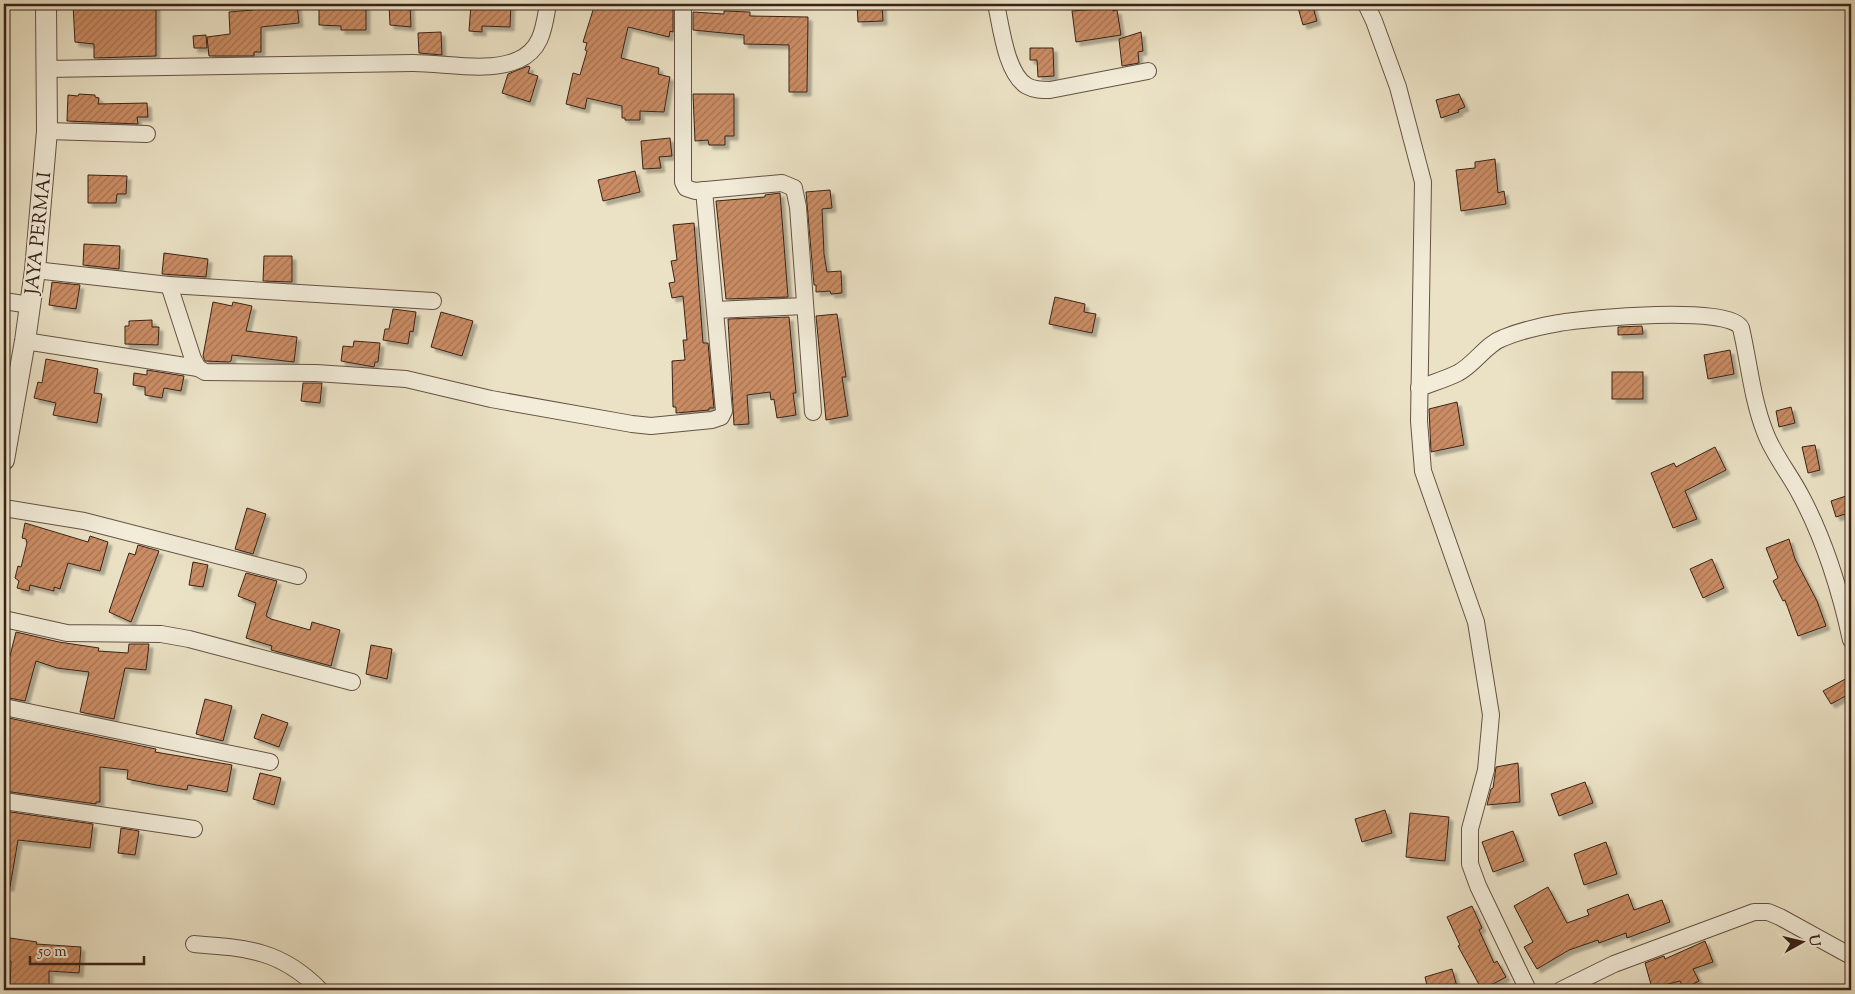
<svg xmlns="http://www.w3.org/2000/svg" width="1855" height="994" viewBox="0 0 1855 994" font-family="'Sorts Mill Goudy',serif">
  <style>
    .building { fill: url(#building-hatch); stroke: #392218; filter: url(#shadow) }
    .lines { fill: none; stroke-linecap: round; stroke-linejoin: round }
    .minor-casing { stroke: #665243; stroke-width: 18 }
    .tertiary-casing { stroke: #665243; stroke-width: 22 }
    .minor { stroke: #f2ecd9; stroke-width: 16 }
    .tertiary { stroke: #f2ecd9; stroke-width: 20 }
    .labels { text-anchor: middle; stroke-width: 4; stroke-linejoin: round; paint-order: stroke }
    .street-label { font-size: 19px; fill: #392218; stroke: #f2ecd9 }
  </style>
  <defs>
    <pattern id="building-hatch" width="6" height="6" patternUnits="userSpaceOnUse" patternTransform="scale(1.25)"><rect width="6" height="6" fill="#cb8d65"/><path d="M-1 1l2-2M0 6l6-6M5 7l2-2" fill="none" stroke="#a67352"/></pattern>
    <filter id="shadow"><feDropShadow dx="4" dy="4" stdDeviation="1" flood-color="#0004"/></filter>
  </defs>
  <rect width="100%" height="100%" fill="#ebe2c5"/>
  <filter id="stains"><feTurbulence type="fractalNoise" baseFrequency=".004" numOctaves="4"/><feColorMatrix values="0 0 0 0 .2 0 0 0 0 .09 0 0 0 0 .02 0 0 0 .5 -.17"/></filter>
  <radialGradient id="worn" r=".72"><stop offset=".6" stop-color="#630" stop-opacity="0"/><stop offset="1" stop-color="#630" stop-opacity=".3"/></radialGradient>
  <g class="building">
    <polygon points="73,4 134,6 134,4 156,4 156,56 94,58 94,44 75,42"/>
    <polygon points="252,4 297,4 299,23 261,27 261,52 254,52 254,56 209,56 207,37 230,34 229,12 253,10"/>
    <polygon points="319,4 366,4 366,30 341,30 341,26 319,25"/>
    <polygon points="389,4 410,4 411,27 390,25"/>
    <polygon points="471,4 511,4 510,27 482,26 482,32 469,31"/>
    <polygon points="622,4 673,4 673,32 670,31 669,37 628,27 621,58 659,68 658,74 670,77 664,112 640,111 640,120 625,120 625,118 622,118 622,106 587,98 585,109 566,104 573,73 580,75 587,51 585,50 587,43 583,42 594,7 601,8 602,5 621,8"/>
    <polygon points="857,4 882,4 883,21 858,22"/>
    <polygon points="1297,4 1312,4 1317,21 1303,25"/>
    <polygon points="1113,8 1113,11 1117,10 1121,35 1076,42 1072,11"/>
    <polygon points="724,11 750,12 750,16 808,17 807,92 789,92 789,45 744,44 744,35 693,30 693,12 724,14"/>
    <polygon points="441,32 442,55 419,53 418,33"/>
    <polygon points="1141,32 1143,51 1138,52 1139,63 1122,66 1119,39"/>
    <polygon points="206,35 207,48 194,48 193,36"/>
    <polygon points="1030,48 1053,48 1054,76 1038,77 1037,60 1030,60"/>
    <polygon points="528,66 530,67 528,73 538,76 530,102 502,93 508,74"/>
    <polygon points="79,94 95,95 95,97 99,98 98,104 147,103 148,117 137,117 138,124 67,121 68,95 78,96"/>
    <polygon points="693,94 734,94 734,136 725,136 725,145 709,145 708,140 695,141"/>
    <polygon points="1459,94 1465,107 1458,110 1459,112 1441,118 1436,100"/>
    <polygon points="670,138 672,156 659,157 661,168 643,169 641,141"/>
    <polygon points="1495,159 1498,193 1504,191 1506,204 1461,211 1456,170 1475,168 1475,162"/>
    <polygon points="635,171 640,192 603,201 598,180"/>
    <polygon points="88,175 127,176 126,194 117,194 116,203 88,203"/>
    <polygon points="830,190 832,208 822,209 824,254 827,272 841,271 842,293 831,294 830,291 816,292 816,285 814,285 806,192"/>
    <polygon points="780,193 788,297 726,299 716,201 765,197 765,195"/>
    <polygon points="694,223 703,343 708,343 714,408 709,408 709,410 676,413 676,407 673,407 672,361 685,360 683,340 687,340 683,296 672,298 669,283 675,282 671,261 677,260 673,225"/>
    <polygon points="84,244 120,246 119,269 83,265"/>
    <polygon points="164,253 208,259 206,277 162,274"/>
    <polygon points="264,256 292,256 292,282 263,281"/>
    <polygon points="52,282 80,285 76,309 49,305"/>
    <polygon points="1055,297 1085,304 1084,312 1096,314 1092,333 1049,324"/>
    <polygon points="213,302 232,306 233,302 252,306 246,331 297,337 294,362 232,355 231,361 229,362 205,361 203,356"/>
    <polygon points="393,309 416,312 413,332 410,331 408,344 383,340 385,329 389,329"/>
    <polygon points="441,312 473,321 462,356 431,347"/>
    <polygon points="837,314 846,377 842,377 848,416 826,420 816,316"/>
    <polygon points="789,317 796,393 793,393 796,415 777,418 774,399 771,400 770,392 747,395 749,424 734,425 728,319"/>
    <polygon points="152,320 152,327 159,327 158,345 125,344 125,326 129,326 129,321"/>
    <polygon points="1642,326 1643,334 1618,335 1618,327"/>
    <polygon points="354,341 380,343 378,362 375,362 374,367 341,361 343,346 353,347"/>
    <polygon points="1730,350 1734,374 1708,379 1704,355"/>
    <polygon points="46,359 98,369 94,393 102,394 97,423 53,415 56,403 34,398 38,382 42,383"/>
    <polygon points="147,370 184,376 181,391 164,388 162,398 145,395 145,387 133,385 134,373 147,375"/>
    <rect x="1612" y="372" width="31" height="27"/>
    <polygon points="303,383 322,383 320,403 301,401"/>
    <polygon points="1457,402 1464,445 1431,452 1429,409"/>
    <polygon points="1791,407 1795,423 1779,427 1776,411"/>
    <polygon points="1815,445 1820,470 1808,473 1802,447"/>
    <polygon points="1715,447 1726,470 1685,491 1697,519 1673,528 1651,473 1674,463 1676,467"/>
    <polygon points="1849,495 1851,512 1836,517 1831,501"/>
    <polygon points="247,508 266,514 253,554 235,549"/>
    <polygon points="25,523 88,542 90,536 108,542 100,571 68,563 60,589 54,587 54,591 30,585 29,591 17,588 19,581 15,578 18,566 21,567 27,543 26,539 22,538"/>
    <polygon points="1789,539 1795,559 1817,601 1826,626 1798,636 1785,600 1783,601 1773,581 1778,578 1766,548"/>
    <polygon points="138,545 159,551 131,622 109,612 129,553 135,555"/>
    <polygon points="1712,559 1724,588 1703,598 1690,569"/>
    <polygon points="193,562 208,565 203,587 189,585"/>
    <polygon points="246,573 277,581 266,616 271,619 310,630 312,622 340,630 331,666 271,650 272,646 246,638 256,603 238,596"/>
    <polygon points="16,632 59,642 99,648 98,651 128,653 129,644 149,644 146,670 125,668 114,719 80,712 89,672 57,668 36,661 25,701 4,697 4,654 10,656"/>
    <polygon points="371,645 392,649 387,679 366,674"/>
    <polygon points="1851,676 1851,693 1831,704 1823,691"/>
    <polygon points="205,699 232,706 223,741 196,734"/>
    <polygon points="262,714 288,723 279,747 254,738"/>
    <polygon points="4,717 156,749 155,752 232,765 227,792 188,785 187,790 156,785 127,779 128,770 100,767 100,802 96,802 96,804 4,791"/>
    <polygon points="1518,763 1520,802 1487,805 1491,789 1493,788 1496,767"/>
    <polygon points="260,773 281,778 274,805 253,799"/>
    <polygon points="1585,782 1593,803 1559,816 1551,794"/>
    <polygon points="1385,810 1392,833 1362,842 1355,819"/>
    <polygon points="4,811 93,824 90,848 18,840 10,887 4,887"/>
    <polygon points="1410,813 1449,817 1445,861 1406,857"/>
    <polygon points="121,828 139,831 135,855 118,853"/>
    <polygon points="1513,831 1524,861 1493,872 1482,842"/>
    <polygon points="1606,842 1617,874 1584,885 1574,854"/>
    <polygon points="1548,887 1567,923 1589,915 1587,910 1628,894 1634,910 1662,900 1670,922 1627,938 1626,933 1599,943 1598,940 1569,950 1537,969 1524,947 1533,942 1514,906"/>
    <polygon points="1472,906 1482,928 1479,930 1494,963 1497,961 1506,977 1482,990 1458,946 1460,945 1447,917"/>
    <polygon points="10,938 37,942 36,944 81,947 79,973 49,971 49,990 10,990 11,961 6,960"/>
    <polygon points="1705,941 1713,962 1693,969 1699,981 1684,989 1680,981 1652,988 1645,963 1664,956 1665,959"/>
    <polygon points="1452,969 1458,990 1428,990 1425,977"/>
  </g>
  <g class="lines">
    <defs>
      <g id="minor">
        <polyline points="683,4 683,182 686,188 695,191 782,183 794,188 798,207 813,412"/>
        <path d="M996 4C1001 26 1006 74 1027 86 1034 90 1042 90 1050 90L1148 71"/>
        <polyline points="1366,4 1374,21 1398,87 1423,182 1419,421 1423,471 1476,622 1491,715 1486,770 1470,829 1470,864 1478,886 1528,990"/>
        <path d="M47 69C169 67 291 65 413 63 445 63 490 73 518 60 542 50 544 27 548 4"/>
        <polyline points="47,131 147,134"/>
        <polyline points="35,270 169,285 433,301"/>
        <polyline points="169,285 193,359 198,368 205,372 316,373 406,379 491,399 632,424 651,426 712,420 721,417 724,411 704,190"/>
        <polyline points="4,301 30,305"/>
        <polyline points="715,310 805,306"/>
        <polyline points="25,341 198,368"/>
        <path d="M1419 388C1432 383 1446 379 1458 373 1475 364 1486 344 1503 338 1520 331 1541 326 1559 323 1585 318 1731 305 1741 328 1749 362 1752 399 1765 432 1773 454 1789 473 1800 494 1825 540 1840 590 1851 640"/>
        <polyline points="4,508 84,521 298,576"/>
        <polyline points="4,619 67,633 161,634 189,639 352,682"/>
        <polyline points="4,707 270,762"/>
        <polyline points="4,801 194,829"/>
        <path d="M194 944C247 948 281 950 320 990"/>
        <polyline points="1561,990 1614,964 1754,912 1768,912 1780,917 1851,956"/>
      </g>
      <polyline id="tertiary" points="4,460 25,341 35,270 47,131 46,4"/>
    </defs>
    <use href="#minor" class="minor-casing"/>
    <use href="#tertiary" class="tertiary-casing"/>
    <use href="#minor" class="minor"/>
    <use href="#tertiary" class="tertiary"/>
  </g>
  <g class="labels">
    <g class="street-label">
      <text transform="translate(37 233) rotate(-84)" y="7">JAYA PERMAI</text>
    </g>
  </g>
  <rect width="1855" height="994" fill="none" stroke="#ebe2c5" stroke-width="20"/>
  <rect x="5" y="5" width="1845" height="984" fill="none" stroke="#392218" stroke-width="2.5"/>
  <rect x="10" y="10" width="1835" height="974" fill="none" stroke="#392218"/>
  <g transform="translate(1802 942) rotate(82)" stroke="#f2ecd9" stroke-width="4" paint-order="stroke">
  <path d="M0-4L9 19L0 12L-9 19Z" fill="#392218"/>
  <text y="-8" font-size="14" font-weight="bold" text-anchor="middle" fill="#392218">U</text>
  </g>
  <path d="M30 956v8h114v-8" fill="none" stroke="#392218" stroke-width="2.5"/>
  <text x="38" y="956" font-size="15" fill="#392218" stroke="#f2ecd9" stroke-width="4" paint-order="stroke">50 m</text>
  <rect width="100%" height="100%" filter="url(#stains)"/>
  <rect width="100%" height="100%" fill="url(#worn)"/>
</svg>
